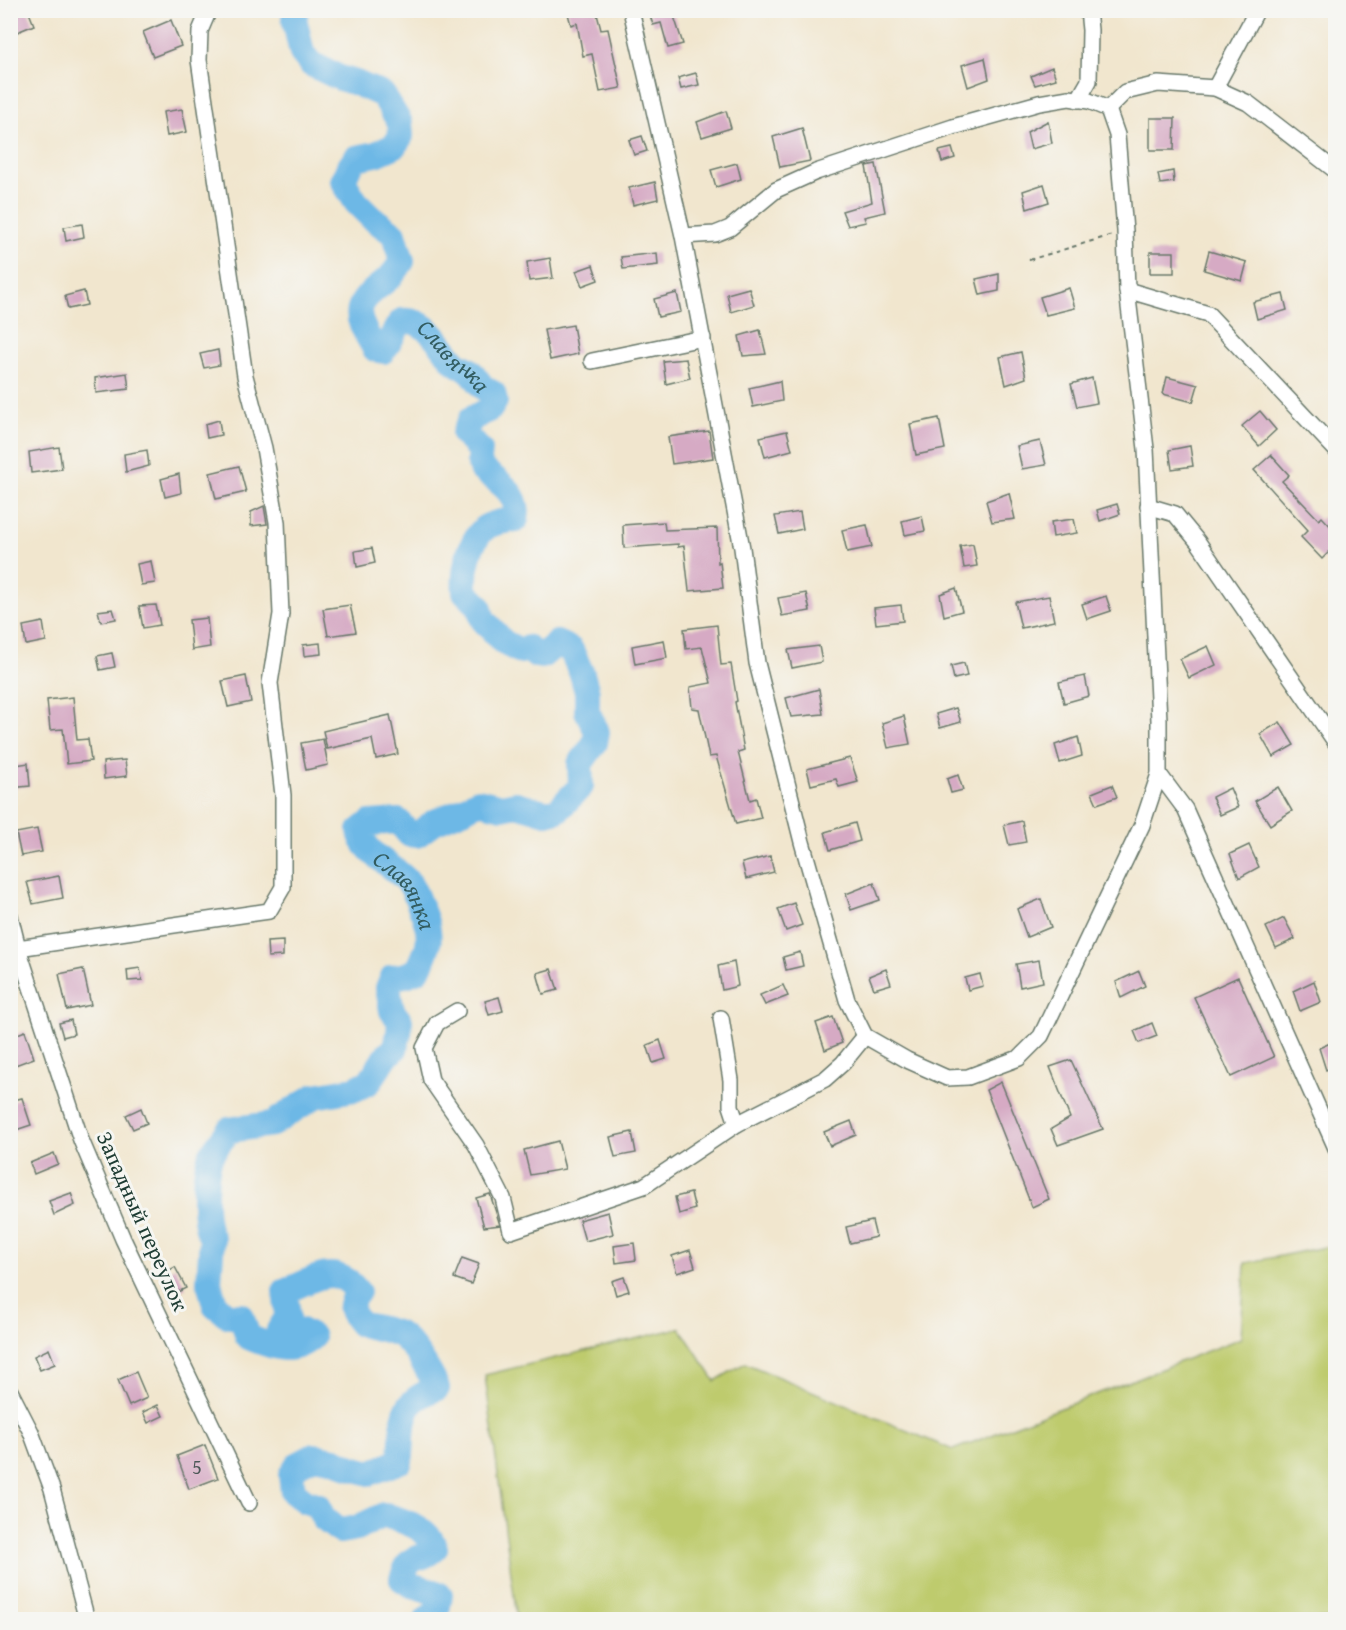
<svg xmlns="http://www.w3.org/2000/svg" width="1346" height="1630" viewBox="0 0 1346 1630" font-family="'Gentium Book Plus',serif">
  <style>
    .green { fill: #becb6d; stroke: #6e8450; stroke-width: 1.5 }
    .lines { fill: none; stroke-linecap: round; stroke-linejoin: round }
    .stream { stroke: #6db8e6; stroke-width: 4.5 }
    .river { stroke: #6db8e6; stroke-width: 26 }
    .building { fill: #d6aac4 }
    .minor-casing { stroke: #68786a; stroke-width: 18 }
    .path { stroke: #68786a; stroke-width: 2; stroke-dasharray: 4.5 4.5; stroke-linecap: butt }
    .minor { stroke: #fff; stroke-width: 15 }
    .labels { text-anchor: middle; stroke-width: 6; stroke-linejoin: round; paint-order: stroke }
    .number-label { font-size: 20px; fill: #4d5858 }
    .street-label { font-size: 22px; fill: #1f3d34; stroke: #f6f6f2 }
    .water-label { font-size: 24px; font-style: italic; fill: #325c60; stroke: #f6f6f2 }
  </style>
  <rect width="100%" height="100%" fill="#f6f6f2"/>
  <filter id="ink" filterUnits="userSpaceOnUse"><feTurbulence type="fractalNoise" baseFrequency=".0167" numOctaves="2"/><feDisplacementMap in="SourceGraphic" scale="12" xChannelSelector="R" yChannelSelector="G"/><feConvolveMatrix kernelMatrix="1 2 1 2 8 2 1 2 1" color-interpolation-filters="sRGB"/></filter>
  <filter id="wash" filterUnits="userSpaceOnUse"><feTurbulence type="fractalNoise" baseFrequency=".008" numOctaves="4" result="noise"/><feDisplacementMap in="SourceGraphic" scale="24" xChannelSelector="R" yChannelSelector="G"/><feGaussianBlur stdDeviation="1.35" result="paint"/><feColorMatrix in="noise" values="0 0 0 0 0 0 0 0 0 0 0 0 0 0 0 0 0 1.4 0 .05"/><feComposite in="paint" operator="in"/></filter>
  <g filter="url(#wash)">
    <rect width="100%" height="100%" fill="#f1e6ce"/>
    <polygon class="green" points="1335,1245 1335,1619 517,1619 485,1375 680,1328 715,1381 745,1363 953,1450 1241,1338 1245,1263"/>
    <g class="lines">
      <polyline class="stream" points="437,1611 444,1620"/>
      <path class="river" id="s1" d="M297 10 294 18 302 53 311 64 340 78 356 83 383 95 400 123 401 136 394 146 376 154 356 158 348 169 343 181 356 202 372 218 394 234 402 261C399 266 395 272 391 276 379 288 355 299 360 319 363 330 370 340 375 349L383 351C391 341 394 330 402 321 427 318 441 346 455 362 459 366 466 367 470 371 481 381 478 387 493 393L495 401 490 409 471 419 464 434 480 450 479 460 481 469C499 481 521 495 516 519 508 521 495 522 488 526 469 538 463 571 465 592L479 606 483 620 498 636 503 642 520 651 528 648 535 655 542 656 557 643 571 650 582 674 587 692V711L597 732 595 743 580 764 581 786 558 810 547 813 516 804 502 807 478 801 463 810 434 822 417 835 409 834 398 821 370 823 360 831C363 854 397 867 410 884 416 893 418 903 423 913 433 938 429 947 418 970L406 975 393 977 388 988 392 1011 400 1021 399 1033 395 1049 387 1055 369 1082 355 1089 315 1096 272 1124 229 1130C223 1139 213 1149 210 1158 204 1174 202 1226 212 1238L209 1282 215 1305 229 1316 241 1315 248 1337C271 1346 291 1356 312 1337L299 1330H279L288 1316 285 1291C313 1281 334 1260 358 1292 346 1307 350 1311 360 1324 372 1327 386 1329 398 1334 411 1340 431 1374 437 1388 430 1391 422 1394 416 1399 398 1412 404 1442 400 1461L370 1473 349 1467 335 1460 314 1456 297 1465 291 1475 293 1492 305 1501 317 1505 324 1519 340 1531 357 1528 384 1515C404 1521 428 1527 435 1548 417 1566 412 1548 402 1579 412 1588 428 1588 440 1595L437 1611 427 1620"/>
    </g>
    <g id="blocks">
      <g class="building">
        <polygon points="10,10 28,10 34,25 10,35"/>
        <polygon points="567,10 596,10 601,30 608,29 621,88 600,92 592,54 583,56 577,23 571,25"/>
        <polygon points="655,10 672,10 683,44 668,48 661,23 653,25 649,12"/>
        <polygon points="171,20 181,46 153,57 143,32"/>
        <polygon points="985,58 989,79 968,87 962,65"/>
        <polygon points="1052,67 1056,79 1035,85 1031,76"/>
        <polygon points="696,73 699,85 681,89 678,78"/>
        <polygon points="182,109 187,132 167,136 163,112"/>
        <polygon points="726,111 731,128 702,137 697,122"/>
        <polygon points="1150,118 1175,118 1174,150 1150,150"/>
        <polygon points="1048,121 1052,143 1031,149 1027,132"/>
        <polygon points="802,128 810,161 780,167 773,137"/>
        <polygon points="642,136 647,151 634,155 629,140"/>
        <polygon points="952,148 955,158 942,162 939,151"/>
        <polygon points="737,163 741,179 716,187 711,170"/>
        <polygon points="876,164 885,212 864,217 866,222 848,226 842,211 872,202 866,166"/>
        <polygon points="1173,171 1174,182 1160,184 1158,174"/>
        <polygon points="655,182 658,199 633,205 629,188"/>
        <polygon points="1044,184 1049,202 1027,209 1023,191"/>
        <polygon points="82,224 84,237 66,241 64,227"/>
        <polygon points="1209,251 1247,262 1242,281 1204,270"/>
        <rect x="1150" y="252" width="24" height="21"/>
        <polygon points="657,253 658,265 623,269 621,257"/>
        <polygon points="550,258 553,278 529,281 527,262"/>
        <polygon points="593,265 598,280 582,286 576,271"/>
        <polygon points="999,274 999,291 980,295 976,279"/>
        <polygon points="749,288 754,305 731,312 727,294"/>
        <polygon points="1069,288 1075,308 1046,315 1040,297"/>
        <polygon points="84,291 87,305 68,309 65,296"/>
        <polygon points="677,293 681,312 658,317 654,299"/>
        <polygon points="1283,294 1287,310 1257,319 1253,302"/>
        <polygon points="573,325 578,354 550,360 544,330"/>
        <polygon points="760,330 766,354 743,356 739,336"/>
        <polygon points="218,350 220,365 204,368 200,354"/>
        <polygon points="1021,352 1026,378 1006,385 1000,357"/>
        <polygon points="686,359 690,378 666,384 663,361"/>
        <polygon points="127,373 129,389 96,393 95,378"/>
        <polygon points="1167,377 1198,385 1193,402 1163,394"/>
        <polygon points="1092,378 1097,403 1077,407 1071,384"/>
        <polygon points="780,381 782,401 753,407 749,388"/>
        <polygon points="1260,411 1276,430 1259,446 1242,426"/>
        <polygon points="939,418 945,449 916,455 910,424"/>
        <polygon points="219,420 221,435 207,438 205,424"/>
        <polygon points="709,431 713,458 672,464 668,437"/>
        <polygon points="787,431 792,450 765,457 760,437"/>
        <polygon points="1040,441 1046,465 1022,469 1017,446"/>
        <polygon points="1190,446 1193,466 1172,469 1169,450"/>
        <polygon points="59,447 62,469 31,473 29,452"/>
        <polygon points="147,450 149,466 126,472 124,454"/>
        <polygon points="1271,455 1289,475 1282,481 1319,520 1322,517 1335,531 1335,546 1322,559 1301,537 1308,530 1254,470"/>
        <polygon points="239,466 246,492 216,499 210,473"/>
        <polygon points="179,474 181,493 165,497 161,479"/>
        <polygon points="1009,493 1015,519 992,522 986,501"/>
        <polygon points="1117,504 1120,514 1100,521 1097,510"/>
        <polygon points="264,506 267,524 251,526 251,512"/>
        <polygon points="800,512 803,529 779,534 775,516"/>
        <polygon points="922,516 925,531 905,535 902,521"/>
        <polygon points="1074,519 1077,533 1053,537 1051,522"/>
        <polygon points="664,522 665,530 717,528 718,563 720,562 723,588 689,591 684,546 678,547 678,544 624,548 623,525"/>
        <polygon points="867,525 872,547 847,552 842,530"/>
        <polygon points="973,544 977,566 964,568 960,546"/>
        <polygon points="372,548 375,563 357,567 355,551"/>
        <polygon points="151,561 155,583 141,585 137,564"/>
        <polygon points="956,588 962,611 944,616 940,594"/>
        <polygon points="806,593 810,611 782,616 778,598"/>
        <polygon points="1049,596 1054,621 1021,628 1015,602"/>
        <polygon points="1106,596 1111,611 1087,619 1082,604"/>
        <polygon points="156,605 160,625 143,628 139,606"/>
        <polygon points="350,605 356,632 328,636 323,609"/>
        <polygon points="901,605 903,621 876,624 874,608"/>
        <polygon points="113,609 116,619 101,622 98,611"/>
        <polygon points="207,618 210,647 192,650 189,620"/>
        <polygon points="43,622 46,641 26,645 23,626"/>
        <polygon points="717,625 721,665 731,664 737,701 735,702 744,750 738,752 750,800 756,798 761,818 736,824 716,756 709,757 699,709 692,708 690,687 711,683 702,647 686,649 684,629"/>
        <polygon points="664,640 667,658 635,664 632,646"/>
        <polygon points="320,643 321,654 304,656 303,645"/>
        <polygon points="819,646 822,662 792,668 788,650"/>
        <polygon points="1208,646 1216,665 1189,678 1180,659"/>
        <polygon points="112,653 115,667 100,670 97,656"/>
        <polygon points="964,663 967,676 954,679 951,666"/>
        <polygon points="246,676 251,702 228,707 222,681"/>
        <polygon points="1085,676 1089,696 1064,703 1059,682"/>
        <polygon points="819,689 823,714 791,717 786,698"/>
        <polygon points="73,697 77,740 88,739 91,761 67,764 63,729 50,730 47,700"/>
        <polygon points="956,708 961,722 940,728 936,714"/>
        <polygon points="390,715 398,754 376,759 372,739 327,749 323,731"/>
        <polygon points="904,716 910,744 888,748 882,723"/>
        <polygon points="1280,722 1294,745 1273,757 1260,734"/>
        <polygon points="1078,737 1082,756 1060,763 1055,745"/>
        <polygon points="323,739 328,765 306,770 301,743"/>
        <polygon points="850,758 858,782 839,787 836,779 811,785 807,769"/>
        <polygon points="125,760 127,776 104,779 103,762"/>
        <polygon points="28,763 30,786 10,788 10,766"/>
        <polygon points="958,775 963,790 951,793 947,779"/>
        <polygon points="1112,785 1117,797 1097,804 1092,793"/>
        <polygon points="1278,787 1292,811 1270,825 1255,801"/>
        <polygon points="1230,788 1238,807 1220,815 1212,797"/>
        <polygon points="1022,821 1026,842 1009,845 1004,825"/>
        <polygon points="855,823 860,841 830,850 825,832"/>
        <polygon points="37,829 42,852 21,856 16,833"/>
        <polygon points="1249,845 1259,867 1239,878 1230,854"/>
        <polygon points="770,856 774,872 746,879 742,863"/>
        <polygon points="59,876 63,898 33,904 27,882"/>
        <polygon points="874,883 880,900 851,910 846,894"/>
        <polygon points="1041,899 1051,927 1027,937 1017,909"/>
        <polygon points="794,903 802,925 786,931 778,909"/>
        <polygon points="1284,918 1295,939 1276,948 1266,927"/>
        <polygon points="283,941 283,956 268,957 267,942"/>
        <polygon points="800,952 803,966 786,970 783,957"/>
        <polygon points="1039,960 1043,982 1020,987 1016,964"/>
        <polygon points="734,962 738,986 722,990 718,966"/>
        <polygon points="140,968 142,980 128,981 127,970"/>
        <polygon points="83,969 91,1005 67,1010 59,974"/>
        <polygon points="551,969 558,990 543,994 537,973"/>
        <polygon points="886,969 891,984 874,989 869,976"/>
        <polygon points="1139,971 1145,986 1121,998 1116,982"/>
        <polygon points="980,974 983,986 968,990 965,978"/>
        <polygon points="1238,977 1274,1057 1231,1077 1194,997"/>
        <polygon points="1314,981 1321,1002 1300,1011 1293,991"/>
        <polygon points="783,985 788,996 765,1005 760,995"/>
        <polygon points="499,997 503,1011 489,1015 485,1001"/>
        <polygon points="833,1017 842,1043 825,1050 816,1023"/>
        <polygon points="71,1020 74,1034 63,1037 59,1023"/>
        <polygon points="1152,1023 1157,1036 1139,1043 1134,1031"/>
        <polygon points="25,1031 34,1058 10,1067 10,1037"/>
        <polygon points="660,1040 666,1059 653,1063 647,1045"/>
        <polygon points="1335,1041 1335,1066 1326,1070 1319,1048"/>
        <polygon points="1071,1060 1103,1129 1058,1145 1051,1129 1070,1118 1050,1067"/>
        <polygon points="1001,1082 1049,1199 1032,1207 986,1090"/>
        <polygon points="22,1098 31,1125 10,1132 10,1101"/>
        <polygon points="141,1108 147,1123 133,1129 126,1115"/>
        <polygon points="851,1121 856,1135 830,1146 824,1132"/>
        <polygon points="632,1132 636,1153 615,1157 610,1137"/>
        <polygon points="558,1141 565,1169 530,1175 524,1150"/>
        <polygon points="54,1153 58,1164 34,1174 30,1163"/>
        <polygon points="71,1193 75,1205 54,1215 49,1201"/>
        <polygon points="691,1193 695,1209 679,1214 675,1197"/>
        <polygon points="490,1194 500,1225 484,1227 476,1198"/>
        <polygon points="608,1212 613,1234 585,1241 579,1220"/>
        <polygon points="872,1221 876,1237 850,1243 846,1227"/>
        <polygon points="634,1243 636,1260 616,1263 614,1246"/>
        <polygon points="690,1250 695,1267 677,1273 672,1256"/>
        <polygon points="462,1258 479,1264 471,1284 454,1278"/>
        <polygon points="175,1267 186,1288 172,1295 161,1275"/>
        <polygon points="624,1277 629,1291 616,1295 612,1281"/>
        <polygon points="49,1349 55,1364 40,1370 34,1356"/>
        <polygon points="136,1372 147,1398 129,1406 118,1380"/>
        <polygon points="158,1405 163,1416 148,1423 143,1412"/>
        <polygon points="205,1445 218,1478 189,1489 177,1456"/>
      </g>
    </g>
  </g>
  <g filter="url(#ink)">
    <use href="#blocks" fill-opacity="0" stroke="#68786a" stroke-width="1.5"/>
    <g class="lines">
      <defs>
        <g id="minor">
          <polyline points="631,10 683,236 742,548 757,663 802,842 847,1000 865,1036 907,1060 947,1078 968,1077 1019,1058 1041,1036 1142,825 1159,774 1159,720 1146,449 1127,290 1125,231 1117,135 1108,109 1089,101 1069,98 1039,103 953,127 816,172 776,190 730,228 715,234 683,236"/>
          <polyline points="1215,88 1257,10"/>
          <polyline points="1078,100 1089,81 1090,30 1088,10"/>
          <polyline points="1108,109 1125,92 1158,84 1215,88 1248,103 1336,171"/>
          <polyline points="1127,290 1208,314 1336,450"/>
          <polyline points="592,361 703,338"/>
          <polyline points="1148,506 1175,514 1198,542 1336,743"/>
          <polyline points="1159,774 1185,809 1336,1148"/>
          <polyline points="10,916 18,948 81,1140 123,1239 249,1503"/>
          <polyline points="18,948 269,911 283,887 283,795 270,683 281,614 277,522 264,448 245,376 199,60 200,31 209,10"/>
          <polyline points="457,1011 437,1023 424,1048 431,1080 476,1145 503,1198 511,1231 644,1186 737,1124 825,1079 843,1063 865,1036"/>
          <polyline points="721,1018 731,1080 731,1106 737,1124"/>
          <polyline points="10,1391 31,1432 52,1489 87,1620"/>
        </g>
      </defs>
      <use href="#minor" class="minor-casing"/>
      <polyline class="path" points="1029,260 1112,235"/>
      <use href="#minor" class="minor"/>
    </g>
  </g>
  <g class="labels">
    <g class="number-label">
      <text x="197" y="1474">5</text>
    </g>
    <g class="street-label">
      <text transform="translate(143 1221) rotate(66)" y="8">Западный переулок</text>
    </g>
    <g class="water-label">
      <text dy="8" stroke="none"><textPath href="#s1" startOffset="582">Славянка</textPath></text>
      <text dy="8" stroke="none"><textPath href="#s1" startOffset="1521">Славянка</textPath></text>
    </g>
  </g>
  <rect width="1346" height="1630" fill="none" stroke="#f6f6f2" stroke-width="36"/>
</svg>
